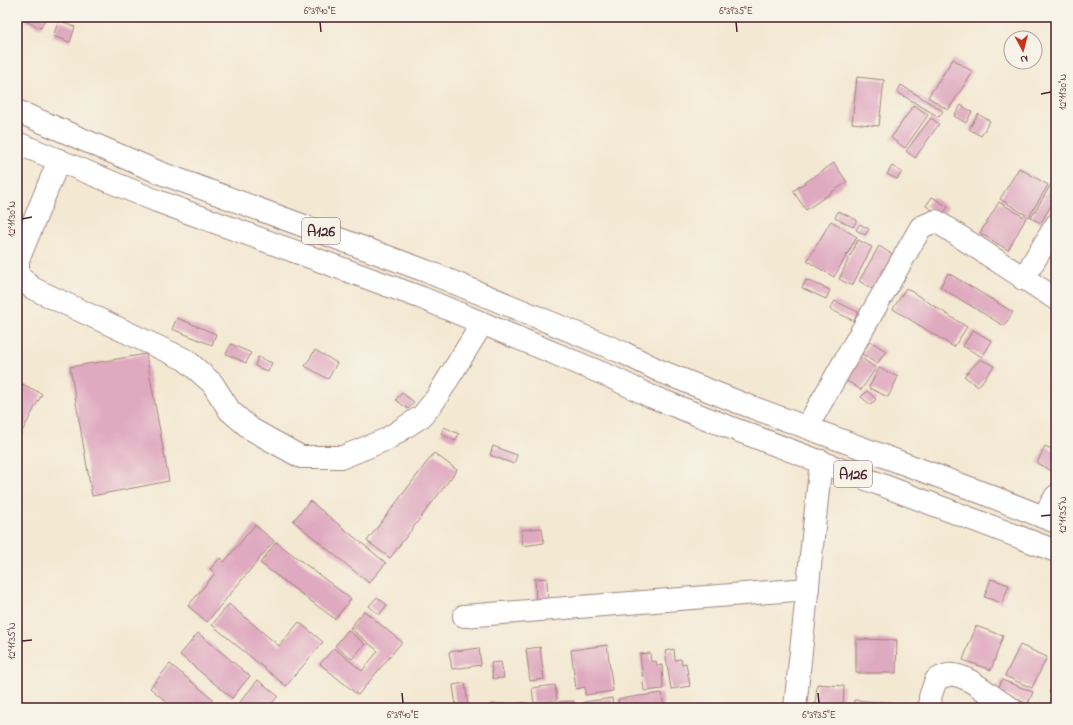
<svg xmlns="http://www.w3.org/2000/svg" width="1073" height="725" viewBox="0 0 1073 725" font-family="'Indie Flower',sans-serif">
  <style>
    .building { fill: #dfa9bf }
    .lines { fill: none; stroke-linecap: round; stroke-linejoin: round }
    .minor-casing { stroke: #9e847e; stroke-width: 24 }
    .highway-casing { stroke: #9e847e; stroke-width: 24 }
    .minor { stroke: #fff; stroke-width: 22 }
    .highway { stroke: #fff; stroke-width: 22 }
    .ticks { fill: none; stroke: #4a1f2b; stroke-width: 1.5 }
    .labels { text-anchor: middle; stroke-width: 3.5; stroke-linejoin: round; paint-order: stroke }
    .shield { fill: #f7f3e8; stroke: #7e5f64; stroke-width: 1 }
    .shield-label { font-size: 15px; font-weight: bold; fill: #4a1f2b }
    .neatline { fill: none; stroke: #4a1f2b; stroke-width: 1.5 }
    .ticks-label { font-size: 10px; text-anchor: middle; fill: #4a1f2b }
  </style>
  <rect width="100%" height="100%" fill="#f7f3e8"/>
  <filter id="ink" filterUnits="userSpaceOnUse"><feTurbulence type="fractalNoise" baseFrequency=".025" numOctaves="2"/><feDisplacementMap in="SourceGraphic" scale="8" xChannelSelector="R" yChannelSelector="G"/><feConvolveMatrix kernelMatrix="1 2 1 2 8 2 1 2 1" color-interpolation-filters="sRGB"/></filter>
  <filter id="wash" filterUnits="userSpaceOnUse"><feTurbulence type="fractalNoise" baseFrequency=".012" numOctaves="4" result="noise"/><feDisplacementMap in="SourceGraphic" scale="16" xChannelSelector="R" yChannelSelector="G"/><feGaussianBlur stdDeviation="0.9" result="paint"/><feColorMatrix in="noise" values="0 0 0 0 0 0 0 0 0 0 0 0 0 0 0 0 0 1.4 0 .05"/><feComposite in="paint" operator="in"/></filter>
  <g filter="url(#wash)">
    <rect width="100%" height="100%" fill="#f3e8d2"/>
    <g id="blocks">
      <g class="building">
        <polygon points="27,17 46,17 41,28 25,21"/>
        <polygon points="59,20 75,27 70,42 53,36"/>
        <polygon points="953,59 973,72 948,110 928,97"/>
        <polygon points="857,77 884,80 879,126 852,123"/>
        <polygon points="901,85 943,111 939,117 897,92"/>
        <polygon points="914,105 928,115 905,148 891,138"/>
        <polygon points="961,105 972,112 966,123 954,116"/>
        <polygon points="978,114 990,121 981,136 969,129"/>
        <polygon points="931,118 939,124 915,158 906,151"/>
        <polygon points="834,163 847,182 806,210 793,191"/>
        <polygon points="892,166 902,172 897,179 887,174"/>
        <polygon points="1019,168 1048,185 1029,217 1000,199"/>
        <polygon points="1053,181 1056,183 1056,197 1041,223 1031,218"/>
        <polygon points="932,197 948,207 942,216 926,206"/>
        <polygon points="999,202 1026,218 1008,250 980,233"/>
        <polygon points="838,211 857,220 853,227 835,218"/>
        <polygon points="831,221 857,237 834,277 807,261"/>
        <polygon points="860,224 869,229 865,235 856,230"/>
        <polygon points="858,240 872,247 852,286 839,279"/>
        <polygon points="879,246 895,256 874,290 859,281"/>
        <polygon points="948,273 1013,312 1004,326 940,287"/>
        <polygon points="806,280 830,290 826,299 802,288"/>
        <polygon points="906,288 967,327 954,347 893,309"/>
        <polygon points="835,301 858,312 854,321 830,309"/>
        <polygon points="177,318 216,334 212,345 172,329"/>
        <polygon points="973,330 992,341 982,357 963,346"/>
        <polygon points="870,341 886,351 877,364 862,354"/>
        <polygon points="231,344 251,353 246,363 226,354"/>
        <polygon points="315,350 337,363 328,379 305,366"/>
        <polygon points="146,354 169,481 92,496 70,367"/>
        <polygon points="856,354 876,368 861,390 841,377"/>
        <polygon points="258,357 272,363 268,372 255,366"/>
        <polygon points="980,359 994,366 978,387 964,376"/>
        <polygon points="879,368 898,377 888,397 869,388"/>
        <polygon points="17,381 42,394 17,441"/>
        <polygon points="867,391 876,399 871,405 861,397"/>
        <polygon points="402,393 414,402 408,409 396,400"/>
        <polygon points="444,427 459,434 455,441 441,434"/>
        <polygon points="493,446 517,455 514,464 490,455"/>
        <polygon points="1045,446 1056,451 1055,473 1037,463"/>
        <polygon points="434,453 457,470 390,558 367,541"/>
        <polygon points="310,501 386,563 369,583 293,521"/>
        <polygon points="255,525 274,541 207,622 188,606 215,573 210,569 220,558 224,562"/>
        <polygon points="542,528 544,543 523,546 521,530"/>
        <polygon points="276,542 351,599 335,619 260,563"/>
        <polygon points="547,578 548,605 536,606 535,579"/>
        <polygon points="991,579 1009,585 1002,603 984,597"/>
        <polygon points="377,597 387,605 379,615 369,606"/>
        <polygon points="229,604 279,646 299,622 323,642 286,686 212,625"/>
        <polygon points="364,611 402,642 358,695 320,664 334,648 362,671 378,651 350,628"/>
        <polygon points="976,626 1003,636 991,670 963,660"/>
        <polygon points="348,630 365,644 352,659 335,646"/>
        <polygon points="198,633 250,676 232,698 180,655"/>
        <polygon points="856,639 897,640 896,673 856,673"/>
        <polygon points="607,645 613,691 585,695 585,687 576,689 571,650"/>
        <polygon points="1020,645 1047,657 1032,688 1005,676"/>
        <polygon points="540,647 544,679 530,681 526,649"/>
        <polygon points="479,648 481,665 452,669 449,652"/>
        <polygon points="674,649 675,660 681,659 682,664 686,663 690,686 671,689 665,651"/>
        <polygon points="650,653 651,662 656,661 657,666 662,665 663,689 644,691 640,654"/>
        <polygon points="501,662 504,678 493,679 491,663"/>
        <polygon points="170,664 213,699 205,708 174,708 150,688"/>
        <polygon points="1056,676 1056,696 1049,693"/>
        <polygon points="258,680 278,696 268,708 235,708"/>
        <polygon points="1002,680 1033,692 1028,704 997,691"/>
        <polygon points="465,683 468,705 456,706 453,685"/>
        <polygon points="817,684 844,686 843,708 815,708"/>
        <polygon points="555,685 557,700 534,703 532,688"/>
        <polygon points="662,693 664,708 619,708 618,699"/>
        <polygon points="612,698 613,708 585,708 584,702"/>
        <polygon points="854,700 891,703 891,708 853,708"/>
        <polygon points="574,701 575,708 554,708 554,706 557,706 557,702"/>
        <polygon points="525,703 526,708 490,708 490,704"/>
        <polygon points="550,703 550,708 533,708 533,705"/>
      </g>
    </g>
  </g>
  <g filter="url(#ink)">
    <use href="#blocks" fill-opacity="0" stroke="#9e847e" stroke-width="1"/>
    <g class="lines">
      <defs>
        <g id="minor">
          <polyline points="59,160 18,260 18,274 32,288 186,360 212,383 230,411 251,429 301,457 343,457 387,439 422,416 435,400 482,324"/>
          <polyline points="1023,279 1056,225"/>
          <polyline points="807,427 921,227 936,221 1056,299"/>
          <polyline points="1043,517 1056,496"/>
          <polyline points="464,616 808,589"/>
          <polyline points="795,708 821,461"/>
          <path d="M931 708 930 697 936 680C939 678 944 676 948 675 968 672 993 700 1011 708"/>
        </g>
        <g id="highway">
          <polyline points="17,111 158,172 426,271 624,353 660,371 738,402 975,490 1056,522"/>
          <polyline points="17,143 157,201 422,298 611,377 650,396 721,424 1056,551"/>
        </g>
      </defs>
      <use href="#minor" class="minor-casing"/>
      <use href="#highway" class="highway-casing"/>
      <use href="#minor" class="minor"/>
      <use href="#highway" class="highway"/>
    </g>
  </g>
  <path class="ticks" d="M320 22 321 32M736 22 737 32M1041 94 1051 92M22 219 32 217M1041 516 1051 515M22 641 32 640M402 693 403 703M818 693 819 703"/>
  <g class="labels">
    <g class="shield">
      <rect x="302" y="218" width="38" height="26" rx="3"/>
      <rect x="834" y="461" width="38" height="26" rx="3"/>
    </g>
    <g class="shield-label">
      <text x="321" y="236">A126</text>
      <text x="853" y="479">A126</text>
    </g>
  </g>
  <rect width="1073" height="725" fill="none" stroke="#f7f3e8" stroke-width="44"/>
  <g transform="translate(1023 50) rotate(173)"><circle r="19" fill="#f7f3e8" stroke="#b29e9c"/>
  <path d="M0-3L7 15L0 10L-7 15Z" fill="#c8321e"/>
  <text y="-6" font-size="11" font-weight="bold" text-anchor="middle" fill="#4a1f2b">N</text>
  </g>
  <rect x="22" y="22" width="1029" height="681" class="neatline"/>
  <g class="ticks-label">
    <text x="320" y="14">6°39'40"E</text>
    <text x="736" y="14">6°39'35"E</text>
    <text transform="translate(1062 92) rotate(-90)" y="4">12°11'30"N</text>
    <text transform="translate(11 219) rotate(-90)" y="4">12°11'30"N</text>
    <text transform="translate(1062 515) rotate(-90)" y="4">12°11'35"N</text>
    <text transform="translate(11 641) rotate(-90)" y="4">12°11'35"N</text>
    <text x="403" y="718">6°39'40"E</text>
    <text x="819" y="718">6°39'35"E</text>
  </g>
</svg>
